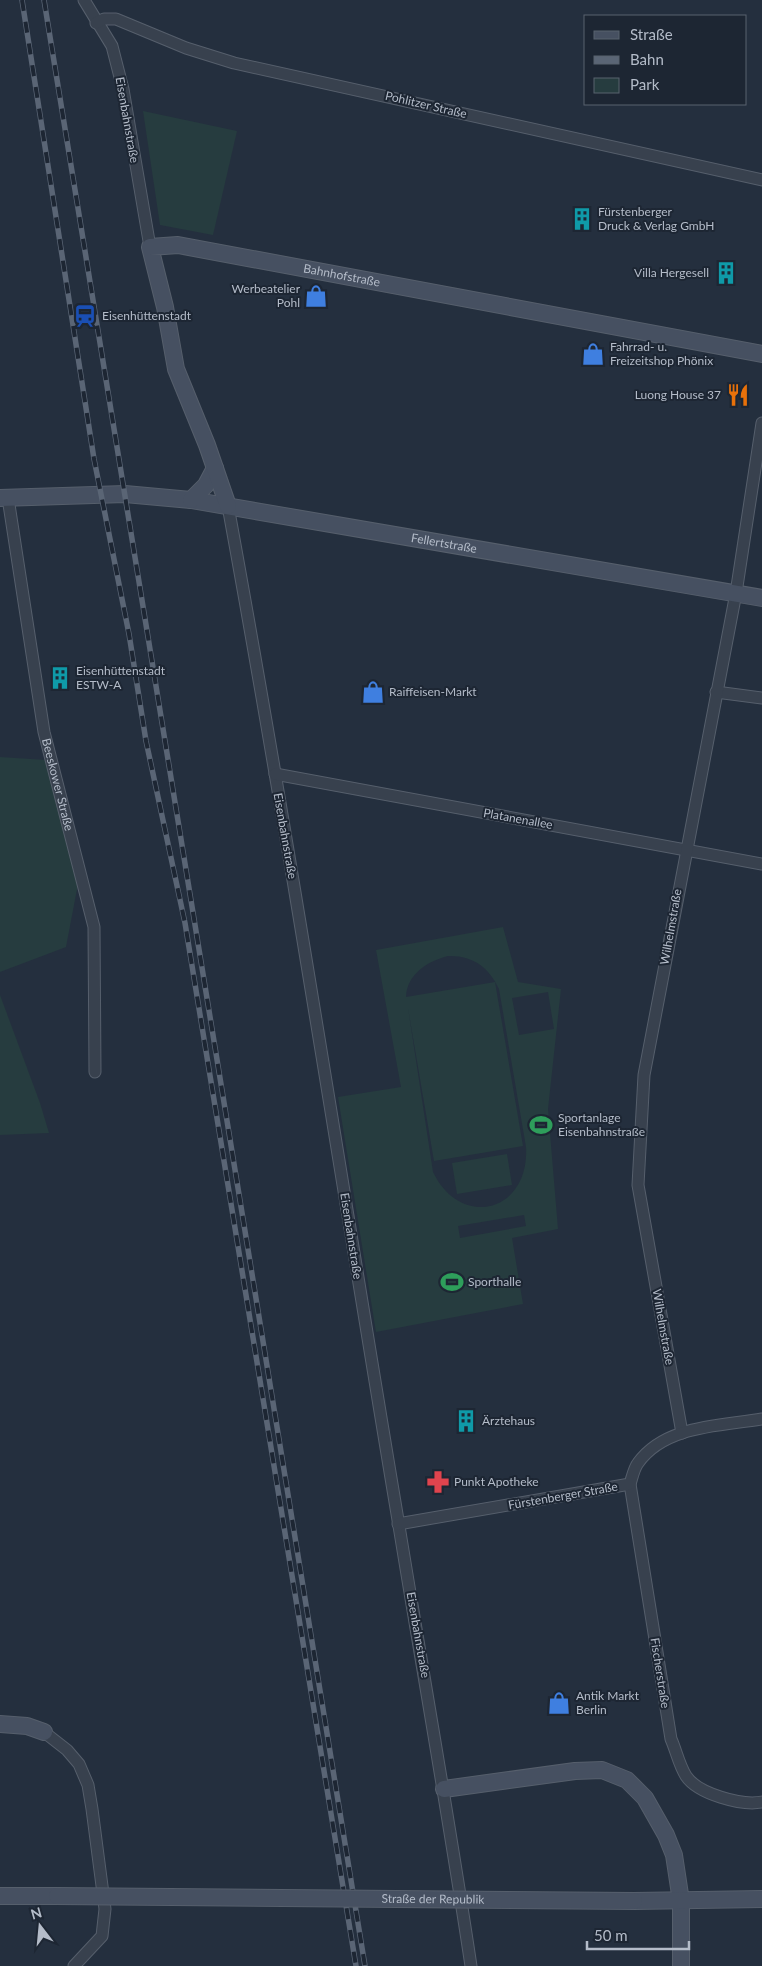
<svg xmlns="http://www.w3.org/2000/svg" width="762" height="1966" viewBox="0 0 762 1966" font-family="Lato,sans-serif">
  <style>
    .green { fill: #263c3f; fill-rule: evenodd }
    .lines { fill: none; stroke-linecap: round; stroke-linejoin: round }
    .street-casing { stroke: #565f6c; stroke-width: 13 }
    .secondary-casing { stroke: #565f6c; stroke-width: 18 }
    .street { stroke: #38414e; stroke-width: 11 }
    .secondary { stroke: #465061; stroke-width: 16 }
    .rail-casing { stroke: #5a6575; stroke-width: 5.5 }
    .rail { stroke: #1d2633; stroke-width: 4; stroke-dasharray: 11; stroke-linecap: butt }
    .secondary-bridge-casing { stroke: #565f6c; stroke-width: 18; stroke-linecap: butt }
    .secondary-bridge { stroke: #465061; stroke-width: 16 }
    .labels { text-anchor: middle; stroke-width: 4; stroke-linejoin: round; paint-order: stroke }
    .street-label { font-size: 12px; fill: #b4bcc9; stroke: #1d2633 }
    .poi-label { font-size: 12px; fill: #b4bcc9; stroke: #1d2633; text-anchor: start }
  </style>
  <rect width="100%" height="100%" fill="#242f3e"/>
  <g class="green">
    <polygon points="143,111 237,131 213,235 160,225"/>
    <polygon points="0,757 46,760 78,884 66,947 0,972"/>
    <path d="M503 927 518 982 561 989 548 1109 558 1229 512 1238 523 1304 376 1332 338 1097 401 1087 376 950ZM448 956C472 955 489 967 499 989L526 1147C530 1212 461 1230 433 1172L408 1008 434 1161 523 1146 495 982 406 997C407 974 428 961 448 956ZM548 992 554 1029 519 1035 512 998ZM524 1215 526 1226 460 1238 458 1226Z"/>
    <polygon points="0,995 40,1103 49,1133 0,1135"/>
    <polygon points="507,1154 512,1185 457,1194 452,1163"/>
  </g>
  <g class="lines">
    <defs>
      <g id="street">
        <polyline points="84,0 112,46 123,89 150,247"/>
        <polyline points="96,23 104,19 116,19 186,48 234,63 762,180"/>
        <path id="s1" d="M8 498 44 732 94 927 95 1072"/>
        <path d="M228 506C290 845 342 1186 399 1526 423 1673 449 1819 471 1966"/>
        <polyline points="716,692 762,698"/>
        <polyline points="275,774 762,864"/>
        <polyline points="682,1433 638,1185 644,1075 736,593 762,423"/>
        <path d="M630 1484 671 1739C676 1750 679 1765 686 1776 698 1794 742 1806 762 1802"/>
        <path d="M398 1524 630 1484C632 1478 634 1468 638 1463 665 1425 721 1426 762 1419"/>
        <polyline points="44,1732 67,1750 79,1764 88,1785 92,1809 105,1909 102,1936 74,1966"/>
      </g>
      <g id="secondary">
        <path id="s2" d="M0 498 125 494 191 500 762 598"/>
        <polyline points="191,500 206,485 215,468"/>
        <path id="s3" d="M228 506 207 445 176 369 165 307 150 247 178 245 762 354"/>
        <polyline points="0,1724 27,1726 44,1732"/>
        <polyline points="444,1789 575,1771 602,1770 627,1780 645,1798 666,1835 674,1855 681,1901 681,1966"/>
        <polyline points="0,1896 57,1896"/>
        <polyline points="634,1901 762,1899"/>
      </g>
    </defs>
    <use href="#street" class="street-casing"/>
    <use href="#secondary" class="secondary-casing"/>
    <use href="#street" class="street"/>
    <use href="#secondary" class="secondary"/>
    <defs>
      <g id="rail">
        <polyline points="22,0 94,459 129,634 146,741 185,923 356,1966"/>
        <polyline points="44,0 365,1966"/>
      </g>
    </defs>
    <use href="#rail" class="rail-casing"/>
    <use href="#rail" class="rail"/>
    <defs>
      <g id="secondary-bridge">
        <path id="s4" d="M57 1896 634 1901"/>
      </g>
    </defs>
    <use href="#secondary-bridge" class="secondary-bridge-casing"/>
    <use href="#secondary-bridge" class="secondary-bridge"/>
  </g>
  <defs>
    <symbol id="building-bare" viewBox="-9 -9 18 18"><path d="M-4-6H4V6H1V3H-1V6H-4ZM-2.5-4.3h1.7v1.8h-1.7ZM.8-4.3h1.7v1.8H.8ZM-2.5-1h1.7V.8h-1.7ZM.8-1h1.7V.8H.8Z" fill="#0f9aa8" stroke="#1d2633" stroke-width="2.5" paint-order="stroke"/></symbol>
    <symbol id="shop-bare" viewBox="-9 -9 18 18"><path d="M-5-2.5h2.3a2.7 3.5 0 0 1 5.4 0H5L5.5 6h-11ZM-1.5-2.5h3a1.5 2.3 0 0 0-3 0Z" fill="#3f7fe0" stroke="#1d2633" stroke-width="2.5" paint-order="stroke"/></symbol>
    <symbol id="station-bare" viewBox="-9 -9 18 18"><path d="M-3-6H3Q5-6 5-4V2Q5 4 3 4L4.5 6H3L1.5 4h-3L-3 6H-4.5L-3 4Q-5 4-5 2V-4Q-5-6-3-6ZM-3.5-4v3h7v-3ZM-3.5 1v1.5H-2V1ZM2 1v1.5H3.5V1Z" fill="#1a4fb4" stroke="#1d2633" stroke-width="2.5" paint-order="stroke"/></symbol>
    <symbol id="restaurant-bare" viewBox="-9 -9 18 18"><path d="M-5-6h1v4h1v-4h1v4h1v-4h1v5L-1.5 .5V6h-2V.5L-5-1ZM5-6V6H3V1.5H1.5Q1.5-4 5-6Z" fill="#e8710a" stroke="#1d2633" stroke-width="2.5" paint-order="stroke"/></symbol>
    <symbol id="stadium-bare" viewBox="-9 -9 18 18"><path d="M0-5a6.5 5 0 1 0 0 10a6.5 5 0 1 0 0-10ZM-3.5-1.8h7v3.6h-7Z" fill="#2e9e5b" stroke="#1d2633" stroke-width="2.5" paint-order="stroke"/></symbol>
    <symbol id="pharmacy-bare" viewBox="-9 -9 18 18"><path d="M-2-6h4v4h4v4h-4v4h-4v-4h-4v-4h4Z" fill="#e0444e" stroke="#1d2633" stroke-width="2.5" paint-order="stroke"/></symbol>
  </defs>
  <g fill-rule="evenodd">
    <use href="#building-bare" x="566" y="203" width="32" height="32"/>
    <use href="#building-bare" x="710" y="257" width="32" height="32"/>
    <use href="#shop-bare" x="300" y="280" width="32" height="32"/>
    <use href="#station-bare" x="69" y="300" width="32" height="32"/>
    <use href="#shop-bare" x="577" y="338" width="32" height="32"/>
    <use href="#restaurant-bare" x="722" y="379" width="32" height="32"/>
    <use href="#building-bare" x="44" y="662" width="32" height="32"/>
    <use href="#shop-bare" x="357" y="676" width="32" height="32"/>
    <use href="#stadium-bare" x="525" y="1109" width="32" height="32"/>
    <use href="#stadium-bare" x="436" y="1266" width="32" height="32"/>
    <use href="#building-bare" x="450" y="1405" width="32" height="32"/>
    <use href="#pharmacy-bare" x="422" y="1466" width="32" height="32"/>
    <use href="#shop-bare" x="543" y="1687" width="32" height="32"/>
  </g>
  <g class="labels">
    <g class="street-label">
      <text transform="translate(426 105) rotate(13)" y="4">Pohlitzer Straße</text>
      <text transform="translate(127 120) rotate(80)" y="4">Eisenbahnstraße</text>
      <text dy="4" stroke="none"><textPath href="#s3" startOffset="466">Bahnhofstraße</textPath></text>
      <text dy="4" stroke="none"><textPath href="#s2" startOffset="448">Fellertstraße</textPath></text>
      <text dy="4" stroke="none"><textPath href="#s1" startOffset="291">Beeskower Straße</textPath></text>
      <text transform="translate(518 819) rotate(10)" y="4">Platanenallee</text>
      <text transform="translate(285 836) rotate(80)" y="4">Eisenbahnstraße</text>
      <text transform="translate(671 927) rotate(-80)" y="4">Wilhelmstraße</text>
      <text transform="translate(351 1236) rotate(81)" y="4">Eisenbahnstraße</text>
      <text transform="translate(663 1327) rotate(80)" y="4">Wilhelmstraße</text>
      <text transform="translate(563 1496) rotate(-10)" y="4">Fürstenberger Straße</text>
      <text transform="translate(418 1635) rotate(80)" y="4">Eisenbahnstraße</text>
      <text transform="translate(660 1673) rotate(81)" y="4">Fischerstraße</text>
      <text dy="4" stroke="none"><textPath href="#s4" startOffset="376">Straße der Republik</textPath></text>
    </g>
    <g class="poi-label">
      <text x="598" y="216">Fürstenberger<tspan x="598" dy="14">Druck &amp; Verlag GmbH</tspan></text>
      <text x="709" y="277" text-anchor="end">Villa Hergesell</text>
      <text x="300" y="293" text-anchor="end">Werbeatelier<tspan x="300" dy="14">Pohl</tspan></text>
      <text x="102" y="320">Eisenhüttenstadt</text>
      <text x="610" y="351">Fahrrad- u.<tspan x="610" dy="14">Freizeitshop Phönix</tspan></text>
      <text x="721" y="399" text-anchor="end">Luong House 37</text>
      <text x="76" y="675">Eisenhüttenstadt<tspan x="76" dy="14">ESTW-A</tspan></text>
      <text x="389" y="696">Raiffeisen-Markt</text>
      <text x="558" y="1122">Sportanlage<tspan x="558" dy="14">Eisenbahnstraße</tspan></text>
      <text x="468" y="1286">Sporthalle</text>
      <text x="482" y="1425">Ärztehaus</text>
      <text x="454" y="1486">Punkt Apotheke</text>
      <text x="576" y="1700">Antik Markt<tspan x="576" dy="14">Berlin</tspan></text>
    </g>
  </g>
  <rect x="584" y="15" width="162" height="90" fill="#1d2633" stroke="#59626f"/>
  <rect x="594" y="31" width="25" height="8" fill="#465061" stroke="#59626f"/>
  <text x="630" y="40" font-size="15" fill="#b4bcc9">Straße</text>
  <rect x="594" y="56" width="25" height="8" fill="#5a6575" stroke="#59626f"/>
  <text x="630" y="65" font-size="15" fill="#b4bcc9">Bahn</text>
  <rect x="594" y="78" width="25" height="15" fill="#263c3f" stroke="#59626f"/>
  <text x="630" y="90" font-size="15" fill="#b4bcc9">Park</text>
  <g transform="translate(40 1926) rotate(344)" stroke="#1d2633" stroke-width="4" paint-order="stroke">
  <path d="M0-4L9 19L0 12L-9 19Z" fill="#b4bcc9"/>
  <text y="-8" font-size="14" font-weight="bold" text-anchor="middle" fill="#b4bcc9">N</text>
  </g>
  <path d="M587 1941v8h102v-8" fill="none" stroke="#b4bcc9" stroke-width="2.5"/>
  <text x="594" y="1941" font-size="15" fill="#b4bcc9" stroke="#1d2633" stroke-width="4" paint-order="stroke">50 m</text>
</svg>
